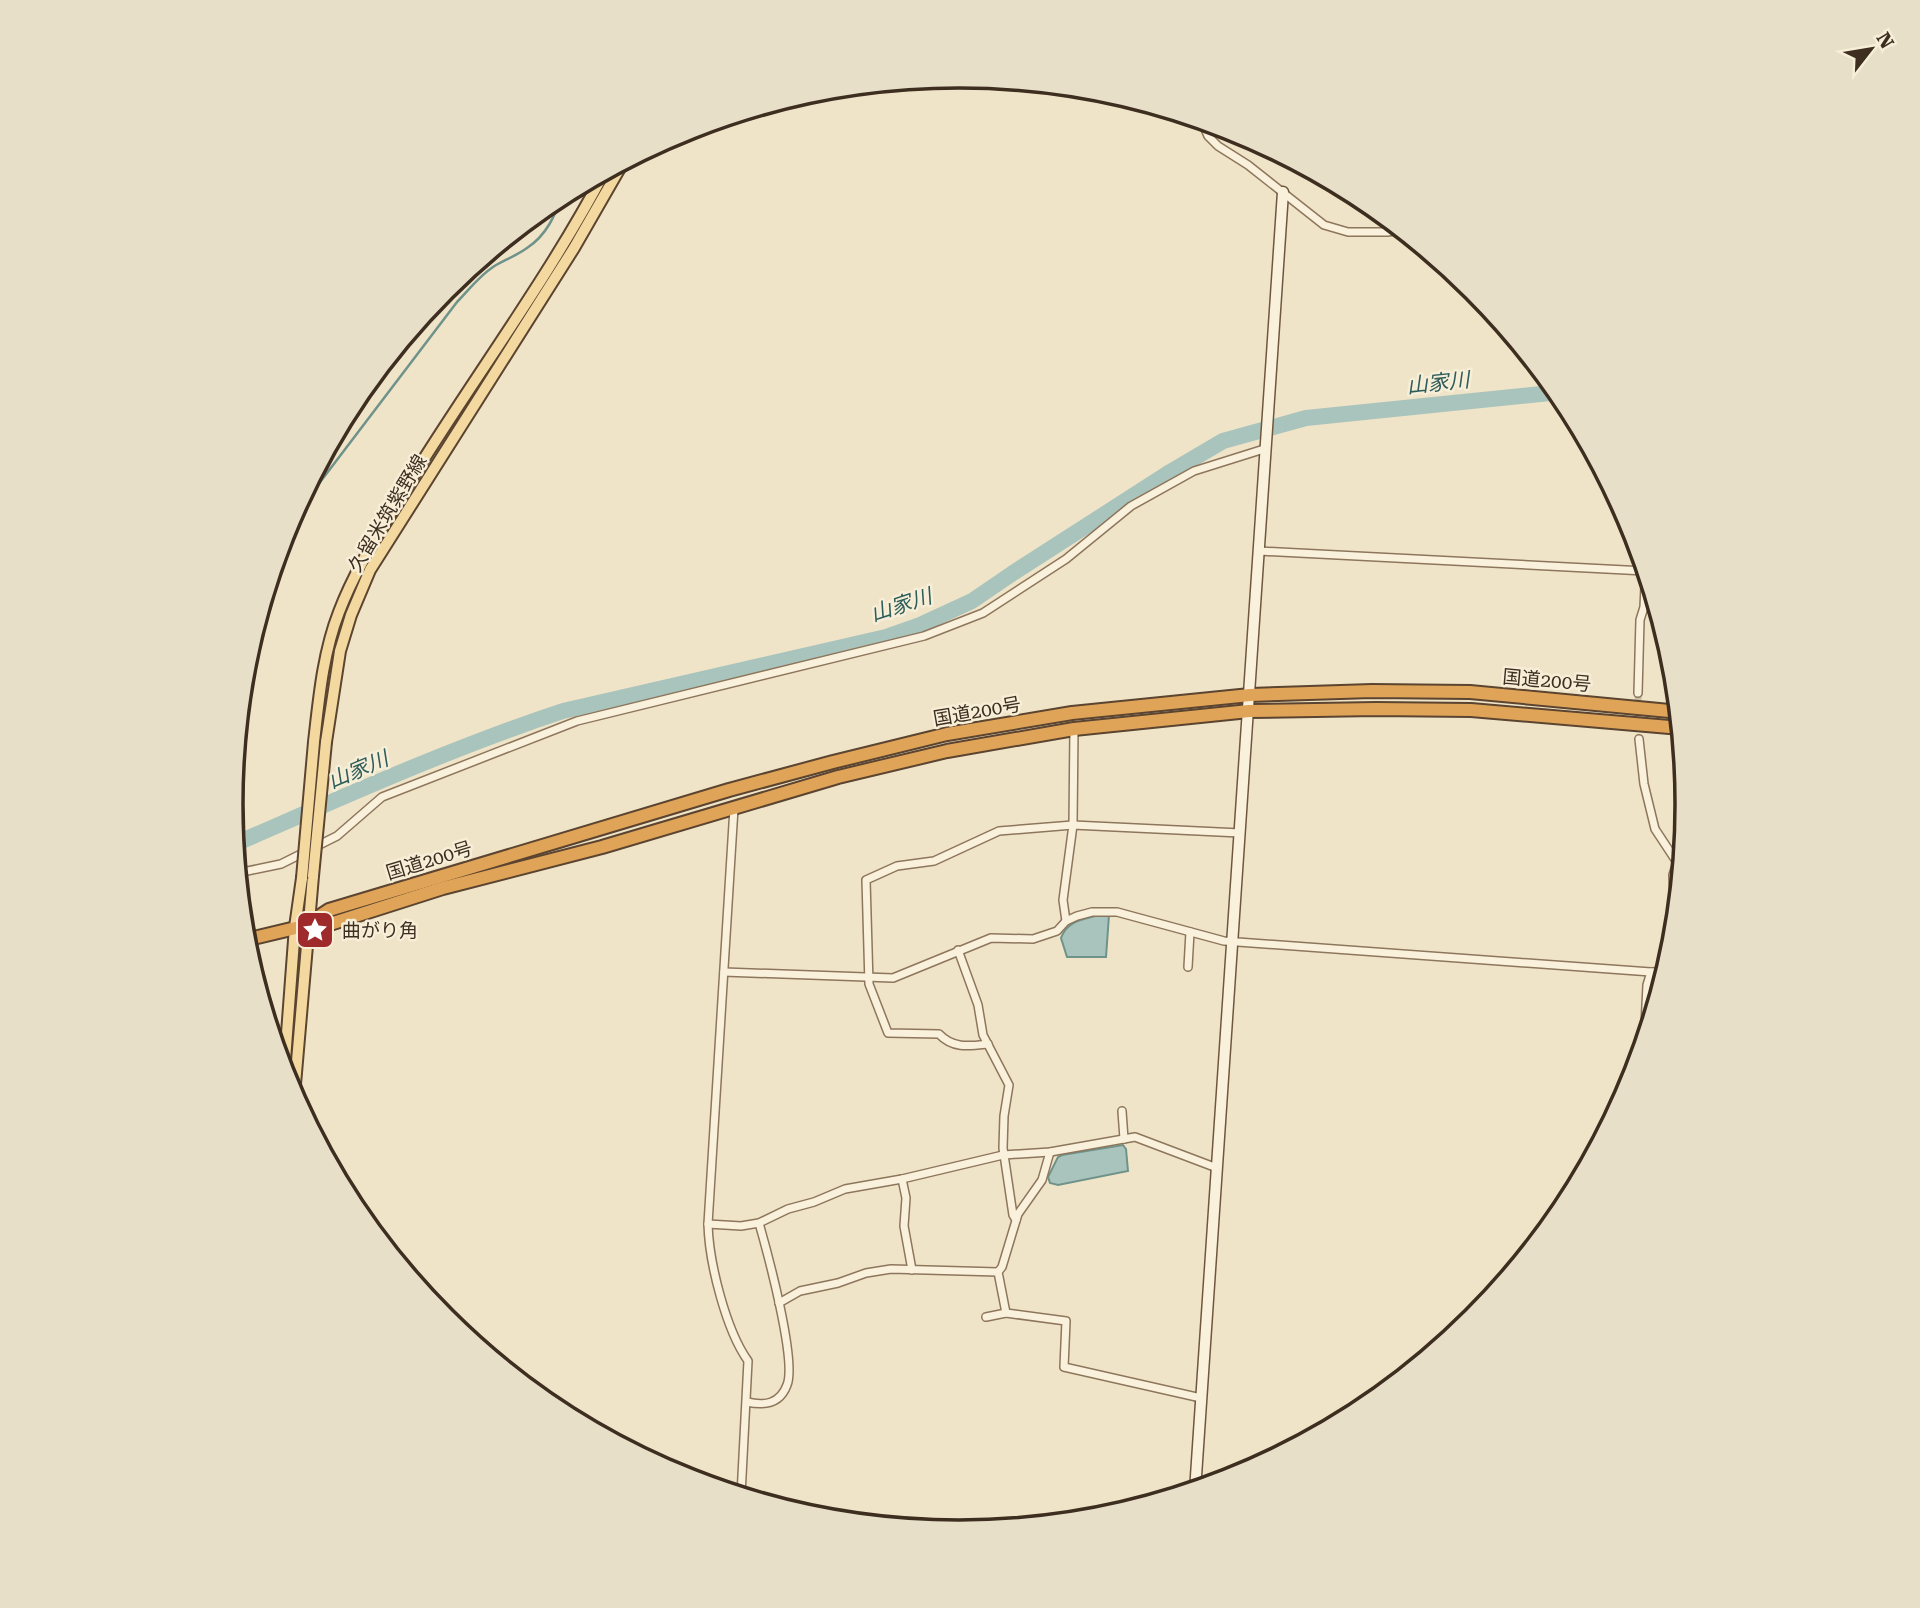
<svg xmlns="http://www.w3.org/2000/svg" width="1920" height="1608" viewBox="0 0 1920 1608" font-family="'Roboto Serif','Noto Sans JP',serif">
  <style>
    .water { fill: #a9c4bc; stroke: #6f938a; stroke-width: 2 }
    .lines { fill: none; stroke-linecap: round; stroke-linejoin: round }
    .stream { stroke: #6f938a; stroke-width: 2.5 }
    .river { stroke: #a9c4bc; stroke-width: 16 }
    .street-tunnel { stroke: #ccc0a6; stroke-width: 7; stroke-dasharray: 7 3.5; stroke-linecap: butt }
    .street-casing { stroke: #8d765c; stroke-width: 10 }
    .secondary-casing { stroke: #6f573f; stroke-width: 13 }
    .primary-casing { stroke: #5b4430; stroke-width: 14 }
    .highway-casing { stroke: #5b4430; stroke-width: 16 }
    .street { stroke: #faf1dc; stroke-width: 7 }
    .secondary { stroke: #faf1dc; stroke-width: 10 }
    .primary { stroke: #f3d9a0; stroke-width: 10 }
    .highway { stroke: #e0a458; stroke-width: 12 }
    .primary-bridge-casing { stroke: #5b4430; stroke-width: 14; stroke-linecap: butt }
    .primary-bridge { stroke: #f3d9a0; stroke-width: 10 }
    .labels { text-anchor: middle; stroke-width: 5; stroke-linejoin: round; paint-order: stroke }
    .street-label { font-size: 19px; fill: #3d2e20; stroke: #f7eed8 }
    .poi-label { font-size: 19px; fill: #3d2e20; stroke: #f7eed8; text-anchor: start }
    .water-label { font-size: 21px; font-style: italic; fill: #2f5d5a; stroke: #f7eed8 }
    .rim { fill: none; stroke: #3d2e20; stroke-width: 3.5 }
  </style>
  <rect width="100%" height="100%" fill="#f0e4c8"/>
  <g class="water">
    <path d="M1099 915H1109L1106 957H1067L1061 938C1067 921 1083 919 1099 915Z"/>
    <polygon points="1123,1145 1126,1149 1128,1171 1058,1185 1050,1183 1048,1177 1058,1157 1062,1155"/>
  </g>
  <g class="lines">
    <path class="stream" d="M284 535 308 498 457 302C469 290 478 277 493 267 504 260 516 256 527 248 547 235 555 215 563 194"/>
    <path class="river" d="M235 844C343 797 451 748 563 711L886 637 920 625 972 601 1013 573 1167 474 1223 441 1306 418 1560 392"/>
    <polyline class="street-tunnel" points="1638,693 1639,739"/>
    <defs>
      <g id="street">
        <polyline points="1201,119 1208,136 1218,146 1248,165 1324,225 1348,232 1387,232 1404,230"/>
        <polyline points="1259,551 1645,571"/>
        <polyline points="1638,693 1640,620 1644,607 1646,566"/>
        <polyline points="1639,739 1644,784 1655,829 1682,870"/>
        <path d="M734 808 708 1224C709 1263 726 1330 748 1361L741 1495"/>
        <polyline points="238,873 281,864 337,836 382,797 577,721 924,636 983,613 1066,559 1131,506 1194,471 1264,449"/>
        <polyline points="1066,921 1063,900 1073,825 1074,729"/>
        <polyline points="1675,945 1673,875 1677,862"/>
        <polyline points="958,950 978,1005 983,1035 1009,1085 1004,1116 1003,1148 1013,1215 1016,1220"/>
        <polyline points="1188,967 1190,932"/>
        <polyline points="724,972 893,978 991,938 1033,939 1057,931 1066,921 1077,916 1092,912 1117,912 1224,941 1651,972 1667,971"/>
        <path d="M988 1044C970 1046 953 1049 939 1034L888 1033 869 984 866 880 897 866 934 861 999 831 1073 825 1240 833"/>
        <polyline points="1644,1046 1647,985 1651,972"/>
        <polyline points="1122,1111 1124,1139"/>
        <polyline points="1050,1152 1042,1180 1018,1214 1002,1267 998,1272 1006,1313 1066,1321 1064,1367 1201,1398"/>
        <polyline points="902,1179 906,1198 904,1226 912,1270"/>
        <polyline points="708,1224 741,1226 759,1223 788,1209 814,1202 845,1189 902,1179 1003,1155 1050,1152 1135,1137 1217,1168"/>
        <polyline points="779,1303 800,1291 838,1283 866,1273 891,1269 998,1272"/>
        <polyline points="986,1317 1006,1313"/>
        <path d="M747 1402C765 1406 780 1404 787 1385 797 1361 767 1251 759 1223"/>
      </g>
      <polyline id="secondary" points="1195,1491 1283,192"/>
      <g id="primary">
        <path d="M314 742C319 698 323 653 339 612 356 567 383 527 407 486 472 380 547 281 605 171"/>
        <polyline points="326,742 340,651 351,615 370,570 574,248 624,161"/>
        <polyline points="284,1073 295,927 302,878"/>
        <polyline points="294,1096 313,876"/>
      </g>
      <g id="highway">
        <polyline points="308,924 329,910 729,790 833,762 947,734 1072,713 1250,695 1372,691 1470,692 1680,712"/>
        <polyline points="245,940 308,925 327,925 443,888 602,847 838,777 947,751 1074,729 1249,711 1376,709 1471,710 1681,728"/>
      </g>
    </defs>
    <use href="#street" class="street-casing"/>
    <use href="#secondary" class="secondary-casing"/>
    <use href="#primary" class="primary-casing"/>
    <use href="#highway" class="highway-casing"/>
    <use href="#street" class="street"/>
    <use href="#secondary" class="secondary"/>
    <use href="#primary" class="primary"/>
    <use href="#highway" class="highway"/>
    <defs>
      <g id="primary-bridge">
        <polyline points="313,876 326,742"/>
        <polyline points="302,878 314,742"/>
      </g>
    </defs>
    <use href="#primary-bridge" class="primary-bridge-casing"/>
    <use href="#primary-bridge" class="primary-bridge"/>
  </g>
  <defs>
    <symbol id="sight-square" viewBox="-11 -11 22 22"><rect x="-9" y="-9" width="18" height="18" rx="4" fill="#9e2a2b" stroke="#f7eed8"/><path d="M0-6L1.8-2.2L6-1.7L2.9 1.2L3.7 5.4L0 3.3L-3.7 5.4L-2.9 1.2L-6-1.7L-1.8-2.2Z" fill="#fff"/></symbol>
  </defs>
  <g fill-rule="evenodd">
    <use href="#sight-square" x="293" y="908" width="44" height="44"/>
  </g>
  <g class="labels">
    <g class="street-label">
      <text transform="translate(387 513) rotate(-59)" y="7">久留米筑紫野線</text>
      <text transform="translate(1547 680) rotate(5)" y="7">国道200号</text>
      <text transform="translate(977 711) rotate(-10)" y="7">国道200号</text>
      <text transform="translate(429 860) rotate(-17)" y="7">国道200号</text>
    </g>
    <g class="poi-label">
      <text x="342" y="937">曲がり角</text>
    </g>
    <g class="water-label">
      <text transform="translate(1438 383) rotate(-6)" y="7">山家川</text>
      <text transform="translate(901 605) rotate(-18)" y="7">山家川</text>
      <text transform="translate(358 770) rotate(-23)" y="7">山家川</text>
    </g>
  </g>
  <path d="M0 0H1920V1608H0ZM243 804a716 716 0 1 1 1432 0a716 716 0 1 1-1432 0Z" fill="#e8dfc9" fill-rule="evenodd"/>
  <path class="rim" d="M243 804a716 716 0 1 1 1432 0a716 716 0 1 1-1432 0Z"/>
  <g transform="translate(1871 49) rotate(59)" stroke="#f7eed8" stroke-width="5" paint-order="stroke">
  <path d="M0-5L12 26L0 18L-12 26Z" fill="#3d2e20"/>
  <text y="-10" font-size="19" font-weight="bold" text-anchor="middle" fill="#3d2e20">N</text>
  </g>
</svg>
